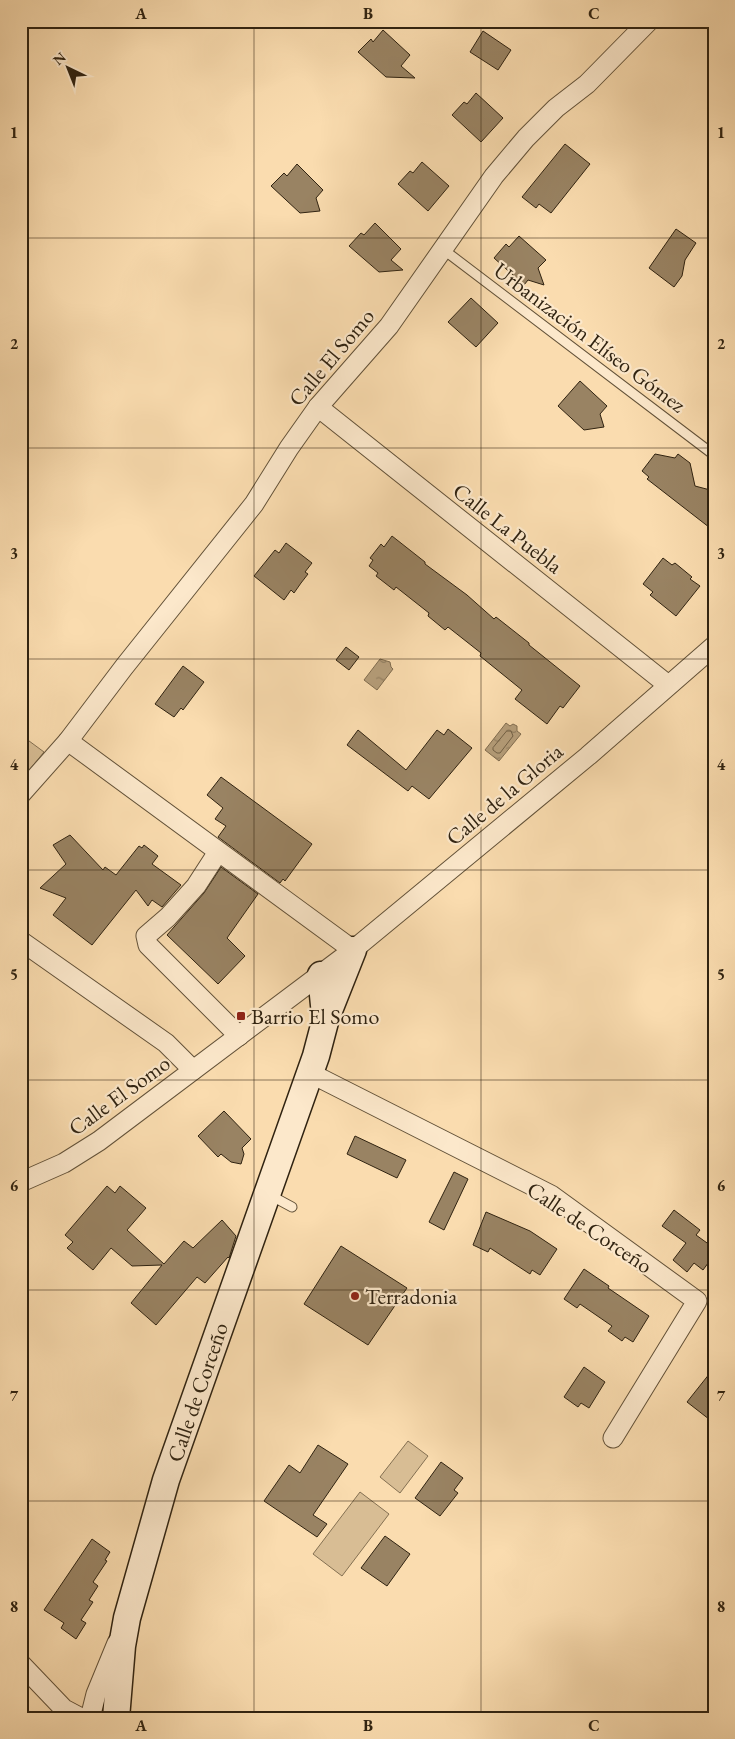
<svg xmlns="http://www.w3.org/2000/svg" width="735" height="1739" viewBox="0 0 735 1739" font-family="'EB Garamond',serif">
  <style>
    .green { fill: #d8bd94; stroke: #847052 }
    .water { fill: url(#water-ripples); stroke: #806c4f }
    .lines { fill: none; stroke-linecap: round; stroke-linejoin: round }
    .shore { stroke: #726045; stroke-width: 1 }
    .building { fill: #998363; stroke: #302311 }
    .lane-casing { stroke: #625138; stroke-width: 11 }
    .street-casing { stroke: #625138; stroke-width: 21 }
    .secondary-casing { stroke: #302311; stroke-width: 29 }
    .lane { stroke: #fce8cb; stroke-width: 9 }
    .street { stroke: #fce8cb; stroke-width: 19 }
    .secondary { stroke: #fce8cb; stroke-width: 26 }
    .grid { fill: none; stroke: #302311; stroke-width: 1; stroke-opacity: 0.55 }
    .poi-dot { fill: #8f2418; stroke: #fce8cb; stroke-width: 2 }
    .labels { text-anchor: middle; stroke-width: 4.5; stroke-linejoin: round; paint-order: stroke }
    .street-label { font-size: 22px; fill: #302311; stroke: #fce8cb }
    .poi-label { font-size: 22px; fill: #302311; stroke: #fce8cb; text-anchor: start }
    .neatline { fill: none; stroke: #302311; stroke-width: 2 }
    .grid-label { font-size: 16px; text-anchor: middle; font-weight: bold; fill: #302311 }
  </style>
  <defs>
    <pattern id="water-ripples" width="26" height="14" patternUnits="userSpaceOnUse" patternTransform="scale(1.25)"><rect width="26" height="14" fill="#b59d79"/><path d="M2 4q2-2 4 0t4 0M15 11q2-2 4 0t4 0" fill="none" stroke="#948062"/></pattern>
  </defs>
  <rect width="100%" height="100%" fill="#fadcaf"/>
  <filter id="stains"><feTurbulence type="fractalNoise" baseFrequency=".004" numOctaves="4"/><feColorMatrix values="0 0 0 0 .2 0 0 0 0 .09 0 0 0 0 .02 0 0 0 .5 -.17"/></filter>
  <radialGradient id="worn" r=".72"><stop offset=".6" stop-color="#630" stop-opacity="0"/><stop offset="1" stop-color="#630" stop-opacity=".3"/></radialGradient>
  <g class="green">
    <polygon points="21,735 44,752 21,780"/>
    <polygon points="408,1441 428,1456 400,1493 380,1477"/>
    <polygon points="360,1492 389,1514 342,1576 313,1554"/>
  </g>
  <g class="water">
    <polygon points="380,659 390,662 391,667 393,669 377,690 364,680"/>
    <polygon points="506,723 510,726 513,724 517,726 517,731 521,734 499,761 485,750"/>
  </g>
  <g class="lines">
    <polygon class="shore" points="507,731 511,731 513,736 500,753 497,753 493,750 493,748"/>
  </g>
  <g class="building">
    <polygon points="383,30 410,55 401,66 415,78 386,77 358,52 371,39 373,42"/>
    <polygon points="483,31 511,50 498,70 470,52"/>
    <polygon points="476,93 503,118 481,142 452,115 464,102 467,104"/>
    <polygon points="565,144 590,164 551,213 539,204 536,208 522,197"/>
    <polygon points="422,162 449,186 428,211 398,184 410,171 413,173"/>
    <polygon points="297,164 323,190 316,198 320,211 300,213 271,186 284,173 287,176"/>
    <polygon points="375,223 401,249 391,260 403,270 379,272 349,246 361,233 364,235"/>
    <polygon points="676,229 696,243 685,260 682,276 674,287 649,268"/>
    <polygon points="519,236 546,260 538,268 544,285 528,280 524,285 494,258 506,244 509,247"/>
    <polygon points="471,298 498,323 476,347 448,322"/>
    <polygon points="580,381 607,406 600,414 604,427 584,430 558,406"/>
    <polygon points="655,454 675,458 678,454 690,463 695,486 714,491 714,531 647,479 649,477 642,471"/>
    <polygon points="392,536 425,562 425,564 467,595 494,619 496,617 529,643 529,645 580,686 563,708 560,706 547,724 515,699 522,690 480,656 481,653 448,627 445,630 428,616 429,613 396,587 394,590 376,576 378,573 369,566 373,560 370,558 381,544 384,547"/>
    <polygon points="286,543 312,563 305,572 308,574 301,583 294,593 291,590 284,600 254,576 275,550 279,553"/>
    <polygon points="663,558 672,565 675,563 692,577 690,579 700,586 676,616 650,595 653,592 643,584"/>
    <polygon points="346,647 359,657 349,670 336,660"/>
    <polygon points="183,666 204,682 183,710 181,708 174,717 155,704"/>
    <polygon points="448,729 472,748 429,799 412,786 408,791 347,745 358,730 406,770 437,730 444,735"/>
    <polygon points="221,777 312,844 285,881 283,879 280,883 218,837 226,826 215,819 223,808 207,795"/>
    <polygon points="70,835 103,870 105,867 116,875 139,846 142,848 144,845 158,856 152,864 181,885 162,907 152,900 148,906 136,890 92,945 53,915 66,898 40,888 66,864 53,845"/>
    <polygon points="221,867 258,894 227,938 245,956 218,984 167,935 204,893"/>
    <polygon points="224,1111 251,1139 242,1148 244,1154 241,1164 231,1162 221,1154 218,1157 198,1136"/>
    <polygon points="355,1136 406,1160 397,1178 347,1154"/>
    <polygon points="454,1172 468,1179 444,1230 429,1222"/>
    <polygon points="107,1186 115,1193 120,1186 146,1208 127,1230 164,1264 184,1241 193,1248 222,1220 236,1236 229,1258 228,1257 205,1283 197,1277 156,1325 131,1303 162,1265 132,1266 111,1248 93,1270 67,1248 73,1242 65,1235"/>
    <polygon points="674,1210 700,1230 696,1235 714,1248 714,1255 703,1270 694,1263 687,1272 673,1260 686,1243 662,1226"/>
    <polygon points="486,1212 530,1231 557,1249 540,1275 532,1270 530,1274 490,1248 488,1252 473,1245"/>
    <polygon points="341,1246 407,1288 368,1345 304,1304"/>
    <polygon points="584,1269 609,1286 608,1288 649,1316 633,1342 625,1337 622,1341 608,1331 612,1326 580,1304 577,1308 564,1299"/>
    <polygon points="584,1367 605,1382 589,1408 581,1403 578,1407 564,1397"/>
    <polygon points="714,1368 714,1423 687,1402"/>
    <polygon points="318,1445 348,1464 313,1515 327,1524 317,1537 264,1501 289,1465 300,1473"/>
    <polygon points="441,1462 463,1478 454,1490 458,1493 440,1516 415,1498"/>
    <polygon points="385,1536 410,1554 387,1586 361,1568"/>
    <polygon points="92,1539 110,1552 105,1560 107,1561 93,1582 98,1586 89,1600 93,1602 81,1620 86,1623 76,1639 61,1628 64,1623 44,1610"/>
  </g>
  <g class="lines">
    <defs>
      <g id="lane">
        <polyline points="444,250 714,455"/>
        <polyline points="268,1194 292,1207"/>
      </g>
      <g id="street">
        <polyline points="318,407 668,685"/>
        <polyline points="68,741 353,950"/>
        <polyline points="21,794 68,741 124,667 254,504 289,448 318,407 389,326 494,176 526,138 556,108 587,84 649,21"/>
        <polyline points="218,852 196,886 168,917 146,936 148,945 239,1036"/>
        <polyline points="21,941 166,1043 193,1070"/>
        <polyline points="310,1073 551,1195 697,1301 613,1438"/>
        <polyline points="21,1182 64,1163 99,1141 353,950 588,756 714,646"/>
        <polyline points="21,1664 64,1709 81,1718"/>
        <polyline points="90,1718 96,1694 117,1643"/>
      </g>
      <g id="secondary">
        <polyline points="321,975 325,1015"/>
        <polyline points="116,1718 122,1646 127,1618 166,1480 316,1056 326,1018 353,950"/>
      </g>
    </defs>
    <use href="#lane" class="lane-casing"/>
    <use href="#street" class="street-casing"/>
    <use href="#secondary" class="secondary-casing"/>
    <use href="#lane" class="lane"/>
    <use href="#street" class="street"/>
    <use href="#secondary" class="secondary"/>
  </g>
  <path class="grid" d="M254 21V1718M481 21V1718M21 238H714M21 448H714M21 659H714M21 870H714M21 1080H714M21 1290H714M21 1501H714"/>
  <g class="poi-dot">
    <rect x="236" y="1011" width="10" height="10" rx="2.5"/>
    <circle cx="355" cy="1296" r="5"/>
  </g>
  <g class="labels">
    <g class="street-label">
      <text transform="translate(590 337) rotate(37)" y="8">Urbanización Elíseo Gómez</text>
      <text transform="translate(331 357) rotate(-50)" y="8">Calle El Somo</text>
      <text transform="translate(508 528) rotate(38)" y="8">Calle La Puebla</text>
      <text transform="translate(504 794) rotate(-40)" y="8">Calle de la Gloria</text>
      <text transform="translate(119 1095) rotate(-36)" y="8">Calle El Somo</text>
      <text transform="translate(590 1227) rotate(34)" y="8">Calle de Corceño</text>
      <text transform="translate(197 1392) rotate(-71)" y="8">Calle de Corceño</text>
    </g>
    <g class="poi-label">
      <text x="251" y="1024">Barrio El Somo</text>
      <text x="365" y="1304">Terradonia</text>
    </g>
  </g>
  <rect width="735" height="1739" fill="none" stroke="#fadcaf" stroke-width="55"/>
  <g transform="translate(68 68) rotate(317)" stroke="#fce8cb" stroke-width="4" paint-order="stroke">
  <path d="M0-4L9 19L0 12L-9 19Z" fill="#302311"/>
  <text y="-8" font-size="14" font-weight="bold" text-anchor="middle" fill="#302311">N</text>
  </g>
  <rect x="28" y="28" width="680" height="1684" class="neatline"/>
  <g class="grid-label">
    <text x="141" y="19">A</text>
    <text x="368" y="19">B</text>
    <text x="594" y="19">C</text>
    <text x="14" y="138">1</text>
    <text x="721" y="138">1</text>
    <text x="14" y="349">2</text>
    <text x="721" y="349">2</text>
    <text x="14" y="559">3</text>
    <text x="721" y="559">3</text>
    <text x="14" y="770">4</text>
    <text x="721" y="770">4</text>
    <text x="14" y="980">5</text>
    <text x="721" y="980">5</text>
    <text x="14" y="1191">6</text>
    <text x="721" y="1191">6</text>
    <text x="14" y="1401">7</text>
    <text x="721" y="1401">7</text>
    <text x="14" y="1612">8</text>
    <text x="721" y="1612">8</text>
    <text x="141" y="1731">A</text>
    <text x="368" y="1731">B</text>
    <text x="594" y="1731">C</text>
  </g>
  <rect width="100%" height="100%" filter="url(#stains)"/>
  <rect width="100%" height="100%" fill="url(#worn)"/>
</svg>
